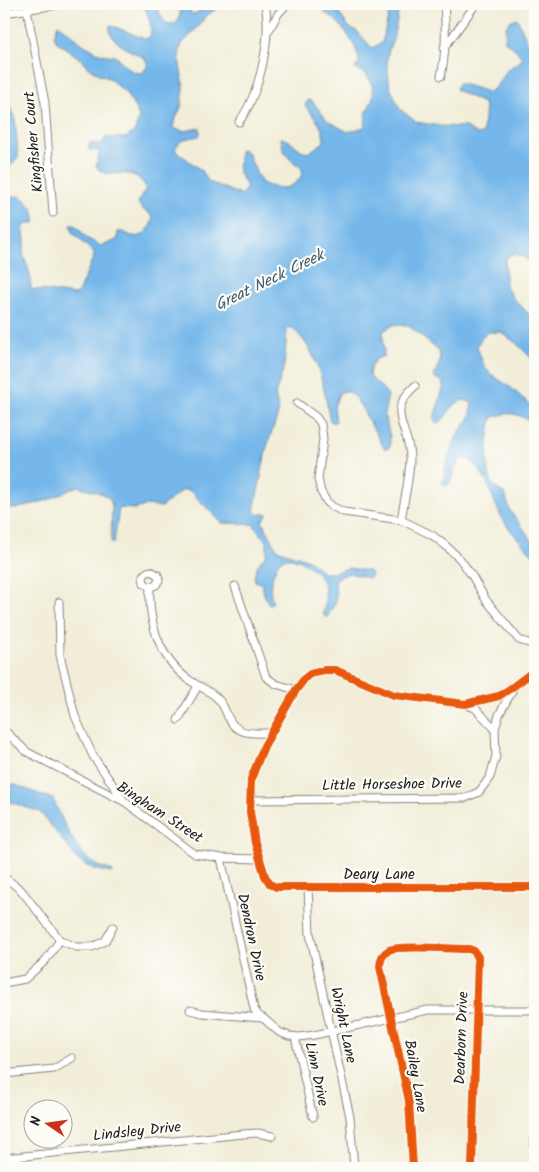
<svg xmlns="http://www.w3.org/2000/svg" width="539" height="1172" viewBox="0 0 539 1172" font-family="Kalam,sans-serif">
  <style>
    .water { fill: #75b7ea; stroke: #486a83 }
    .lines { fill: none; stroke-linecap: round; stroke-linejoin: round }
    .minor-casing { stroke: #86847a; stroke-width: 9 }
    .minor { stroke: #fff; stroke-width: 7 }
    .cycleway-casing { stroke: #fdfcf7; stroke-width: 11 }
    .cycleway { stroke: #e8590c; stroke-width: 8 }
    .labels { text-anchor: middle; stroke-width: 4.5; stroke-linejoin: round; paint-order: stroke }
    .street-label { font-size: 15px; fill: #1c1c1c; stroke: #fdfcf7 }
    .water-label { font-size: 16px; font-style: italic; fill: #405a6e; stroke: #fdfcf7 }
  </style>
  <rect width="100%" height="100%" fill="#fdfcf7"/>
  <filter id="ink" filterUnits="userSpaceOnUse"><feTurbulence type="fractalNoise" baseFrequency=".02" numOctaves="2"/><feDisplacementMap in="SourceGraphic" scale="10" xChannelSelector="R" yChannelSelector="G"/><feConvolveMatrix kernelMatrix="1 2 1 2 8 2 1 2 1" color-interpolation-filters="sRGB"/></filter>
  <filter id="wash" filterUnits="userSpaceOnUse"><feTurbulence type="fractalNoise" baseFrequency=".0096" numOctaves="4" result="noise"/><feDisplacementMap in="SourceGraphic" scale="20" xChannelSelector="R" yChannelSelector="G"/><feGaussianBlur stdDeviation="1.12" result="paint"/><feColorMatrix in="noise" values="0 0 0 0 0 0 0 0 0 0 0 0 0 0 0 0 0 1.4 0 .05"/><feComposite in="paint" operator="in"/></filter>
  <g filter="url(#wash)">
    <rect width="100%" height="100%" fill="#f1edd8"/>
    <g class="water">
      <path d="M143 4H155L165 23 171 25 178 22 182 4H191L190 13 194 14 213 4H224L203 18V22L182 44 180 49 179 59 184 88 181 107 173 125 175 129 184 131 200 128V133L199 136C189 138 178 139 175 150L202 171 209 182 241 195 247 187 238 171 240 150 246 151C253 161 254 172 262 183 268 186 275 188 282 188 292 188 304 179 302 168 290 160 282 154 281 138 292 139 298 151 308 153L324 142C325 128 314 116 305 106L308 100 312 101 328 121 348 132 364 127C367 122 365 117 367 112 369 106 372 102 373 97 375 86 367 70 355 69L356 66 359 65C362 51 338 16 324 13L333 6 350 28 357 31 372 48 382 43 391 4H400L393 40 388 52 387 63 390 87 400 109 416 122 440 126 466 127 477 135 483 133 485 104 456 90 458 83 489 92 495 88 508 69 521 61 522 58 517 51 505 41 506 26 510 21 517 18 528 43 532 46H535V266C527 260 520 252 509 255L505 260 506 287 513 298 530 315 535 317V362L516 343 501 332H488L480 340 477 347 485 368 492 375 510 387 535 409V424C518 414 511 410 492 418 488 434 483 474 495 487 498 490 502 492 505 494L510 511 535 544V557C524 545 510 532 502 518 492 501 484 460 462 458L458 463 449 484 447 486 443 484C443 470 451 450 456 438 463 423 474 422 471 402L462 400 454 405 440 423 435 422 434 418 444 386 441 380 433 378 440 361 439 351 410 327 395 324 383 331 384 356C373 359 371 364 369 375 374 383 383 387 388 395L384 414 390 436V447L387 449 384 448 360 405 352 393 345 391 339 393 334 407 336 421 334 423 330 421C324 389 319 348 290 327L287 331 284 367 275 395 279 411 267 446 254 511 258 515 266 513 267 515 262 521 277 549 309 560 324 573H333L349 568 369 571 371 575 369 578 349 573 335 579 336 601 327 617H325L323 614C325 604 327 593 323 583 320 571 291 549 279 562 277 564 276 569 274 572 270 582 269 593 273 602L269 605 264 594 262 584 255 581C252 571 260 561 267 554V542L253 524 222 523 189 490H183L161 507 148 505 135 509 119 508 114 543H111L112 506 110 499 103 494 78 486 48 500 15 509 4 507V45L6 46 8 64 7 96 15 118 18 154V158C5 167 4 183 8 197L20 196C30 204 36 210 35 223H29L23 227 25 241 23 254 30 274 31 289 75 295 78 293 94 256V253L73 233 71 225H75L88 239 101 246 117 240 118 232C125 231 127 235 133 236 144 239 150 228 153 219L150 214 141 208 138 202 146 188C133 160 105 185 96 165L100 151 89 150V143L102 144 106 137 115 138H126L130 135 135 131 139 118 137 111 125 92 109 78 100 75 88 67 81 59 57 42 54 35 58 24 84 45 101 54 115 56 133 72 142 73 147 67V62L144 58C131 50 108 43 110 25L145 39 150 37C153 26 148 14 143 4Z"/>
      <path d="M4 781 53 799C62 819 71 842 87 858 93 865 103 867 112 871L113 873 97 870 85 865 77 859 40 812 4 800Z"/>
    </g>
  </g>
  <g filter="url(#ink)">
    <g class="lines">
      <defs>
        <g id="minor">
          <polyline points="27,10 45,103 53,213"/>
          <polyline points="4,13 63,4"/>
          <polyline points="269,30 278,14 287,4"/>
          <polyline points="444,48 476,4"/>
          <path d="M441 76C446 53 446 27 444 4"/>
          <path d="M239 122C260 93 272 38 265 4"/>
          <polyline points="297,403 316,417 321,424 323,439 318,479 321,492 327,502 333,507 344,512 401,520 432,535 445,545 460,559 472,576 486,600 519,640 535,645"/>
          <path d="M401 520C404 501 410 477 410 458 410 427 384 413 415 386"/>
          <polyline points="235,586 266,677 276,684 296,690"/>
          <path d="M150 587 156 585 159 580 158 575 151 571C144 572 142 577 144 583L150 587C148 621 159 658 188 679 197 686 209 690 217 698 223 703 225 710 228 717 236 736 254 733 271 733"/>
          <polyline points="59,602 60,655 75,716 93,756 124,801"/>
          <polyline points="535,670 514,686 499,696 465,704 394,695 335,670 324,670 310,674 305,678 296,690 264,746 251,779 250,812 255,843 265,876 270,884 276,887 535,887"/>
          <polyline points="465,704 475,708 495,729"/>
          <polyline points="178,720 198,686"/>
          <polyline points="4,730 27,752 125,802 195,854 221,858 259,859"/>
          <polyline points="250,800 465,798 479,792 490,777 496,756 495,729 499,715 513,689"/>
          <polyline points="221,858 254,1009 258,1015 262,1018"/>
          <polyline points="4,877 21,890 60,940 76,947 92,947 105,941 113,927"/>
          <polyline points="308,887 310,934 350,1117 354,1168"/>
          <polyline points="4,983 25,979 45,961 60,940"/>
          <polyline points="190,1010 202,1013 263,1018 279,1032 289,1036 299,1037 314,1035 428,1010 535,1010"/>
          <polyline points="295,1037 313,1117"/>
          <polyline points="4,1074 54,1069 72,1058"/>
          <polyline points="4,1158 243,1134 258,1133 272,1136"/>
          <path d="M413 1168 409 1101 380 967C380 960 382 954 389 950 400 945 453 949 469 949L474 951 478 957 472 1168"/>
          <polyline points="534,1168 535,1133"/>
        </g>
      </defs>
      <use href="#minor" class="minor-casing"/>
      <use href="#minor" class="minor"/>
      <defs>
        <g id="cycleway">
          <polyline points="535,670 514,686 499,696 465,704 394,695 335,670 324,670 310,674 305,678 296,690 264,746 251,779 250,812 255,843 265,876 270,884 276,887 535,887"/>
          <path d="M413 1168 409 1101 380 967C380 960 382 954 389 950 400 945 453 949 469 949L474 951 478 957 472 1168"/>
        </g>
      </defs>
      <use href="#cycleway" class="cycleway-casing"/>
      <use href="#cycleway" class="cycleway"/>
    </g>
  </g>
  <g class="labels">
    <g class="street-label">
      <text transform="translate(33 142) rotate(-95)" y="5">Kingfisher Court</text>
      <text transform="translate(392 784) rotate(-1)" y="5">Little Horseshoe Drive</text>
      <text transform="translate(160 812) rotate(33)" y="5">Bingham Street</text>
      <text x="379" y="879">Deary Lane</text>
      <text transform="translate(252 937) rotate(78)" y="5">Dendron Drive</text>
      <text transform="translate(344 1025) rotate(78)" y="5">Wright Lane</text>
      <text transform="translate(461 1038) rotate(-88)" y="5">Dearborn Drive</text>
      <text transform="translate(317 1074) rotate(78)" y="5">Linn Drive</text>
      <text transform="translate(416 1076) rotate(80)" y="5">Bailey Lane</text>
      <text transform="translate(137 1131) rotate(-6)" y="5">Lindsley Drive</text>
    </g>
    <g class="water-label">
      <text transform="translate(269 279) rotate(-26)" y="6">Great Neck Creek</text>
    </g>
  </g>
  <rect width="539" height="1172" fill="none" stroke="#fdfcf7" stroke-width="20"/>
  <g transform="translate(48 1124) rotate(283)"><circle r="24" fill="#fdfcf7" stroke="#a3a29f"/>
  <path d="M0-4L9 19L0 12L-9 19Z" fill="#c8321e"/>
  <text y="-8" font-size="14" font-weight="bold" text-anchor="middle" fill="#1c1c1c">N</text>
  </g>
</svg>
